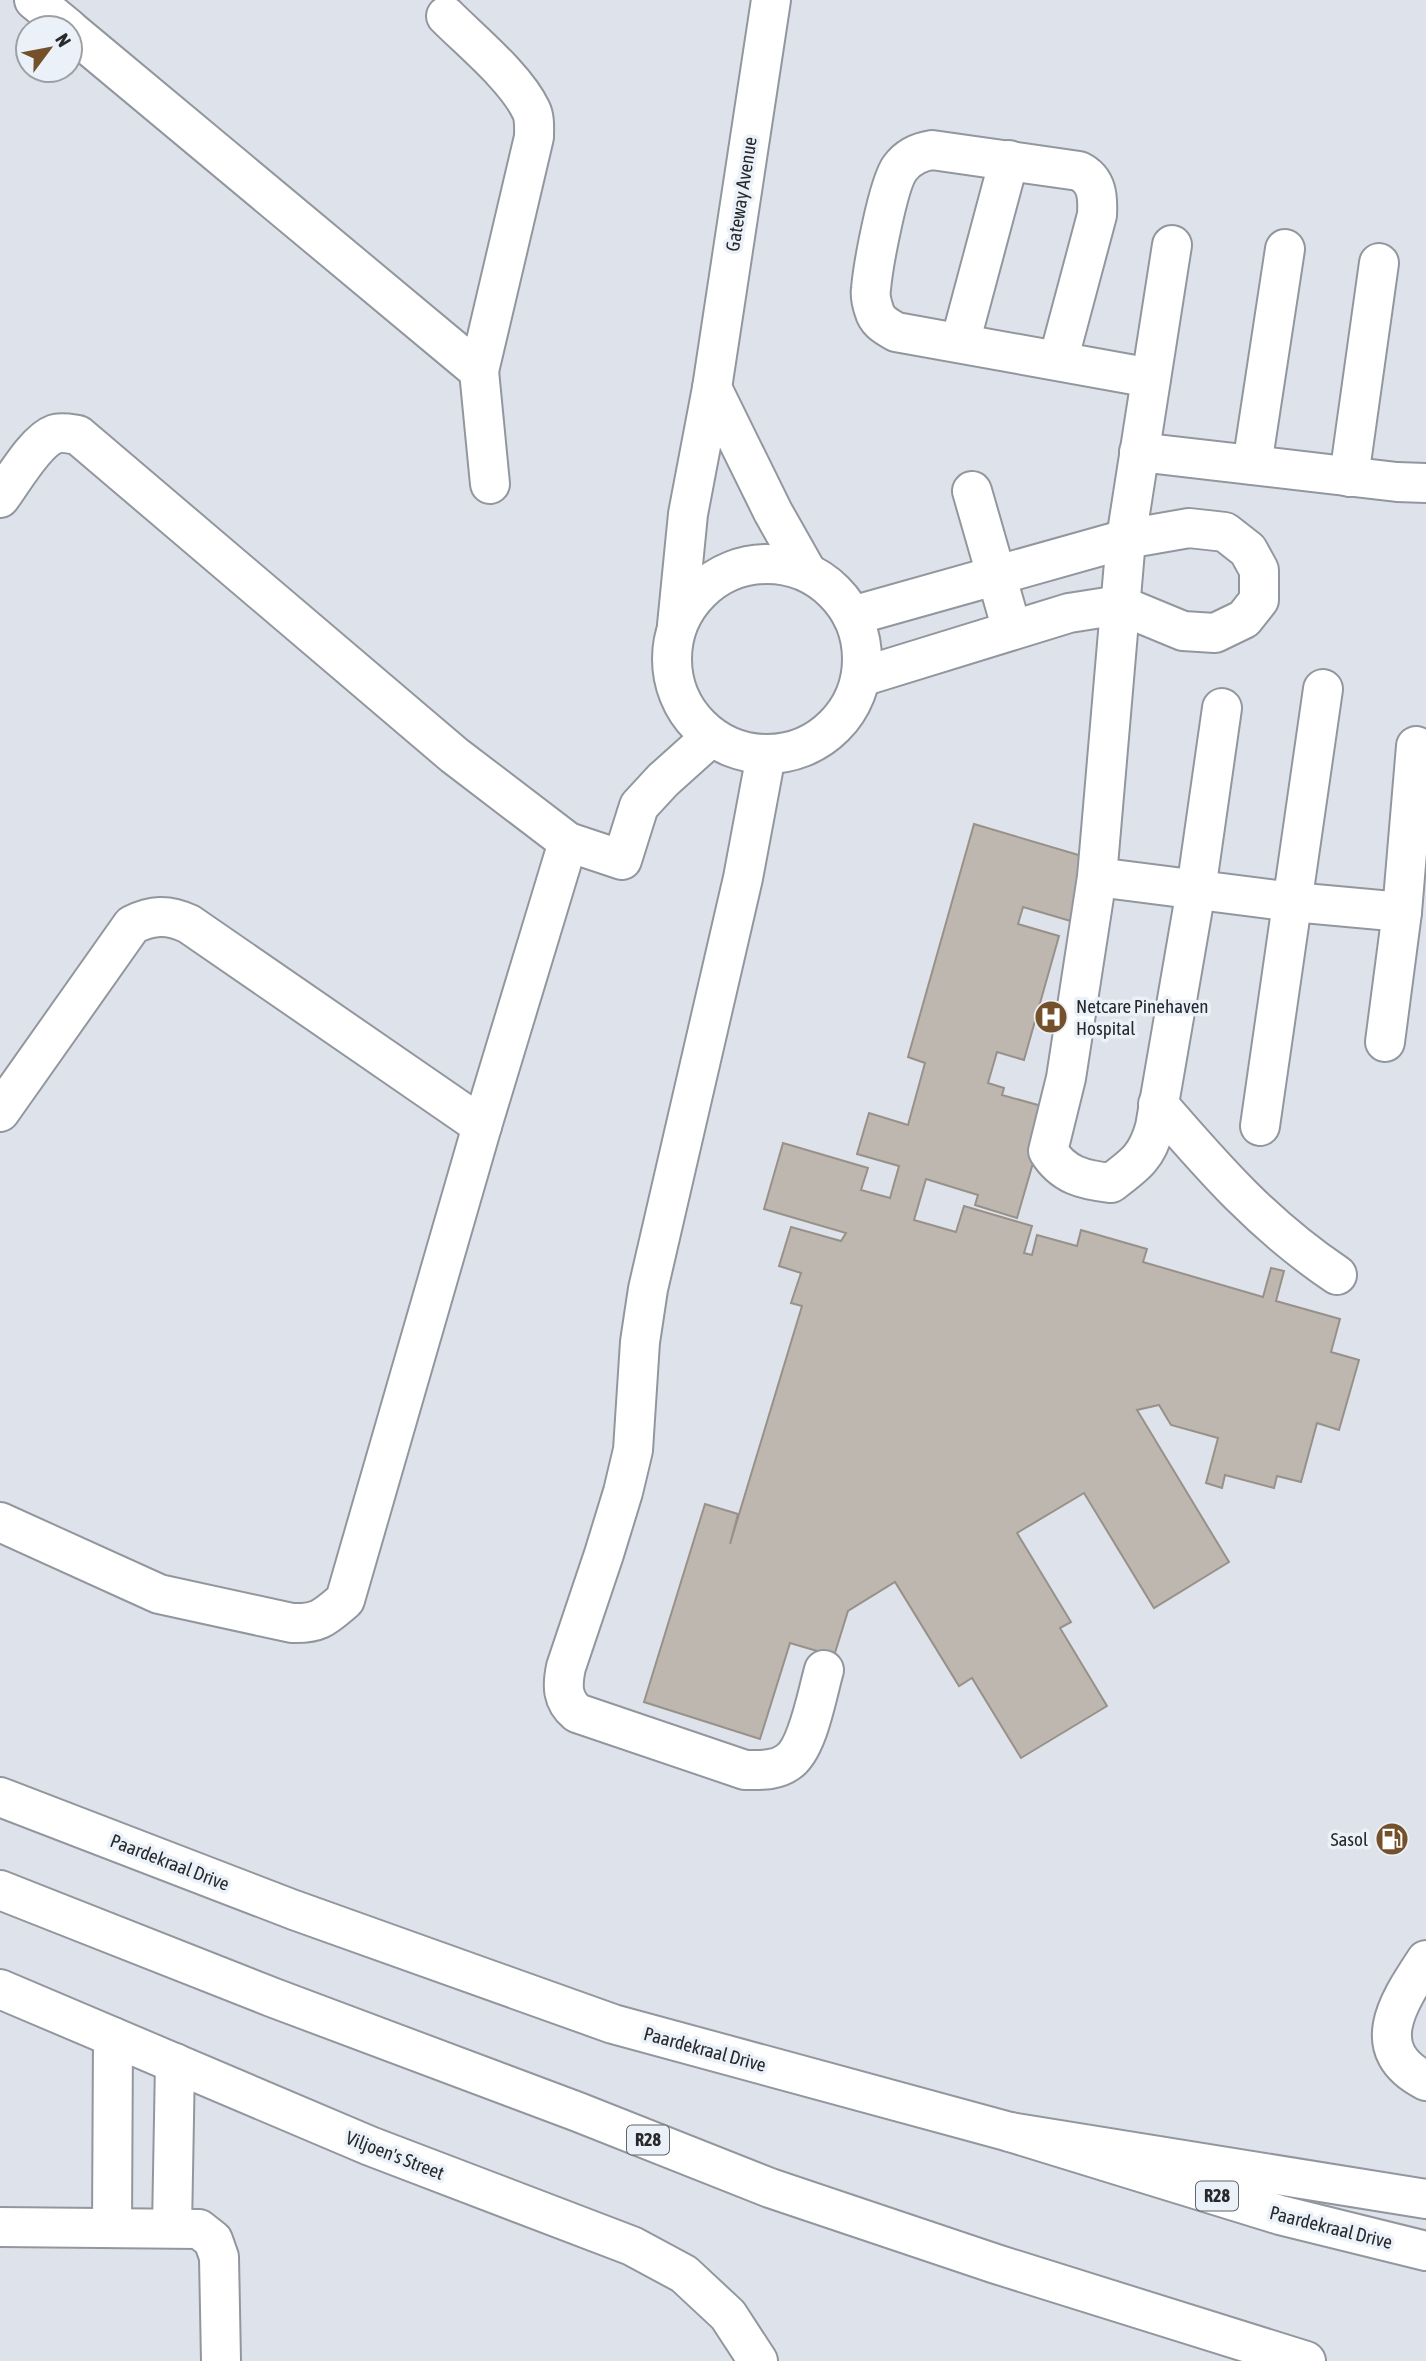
<svg xmlns="http://www.w3.org/2000/svg" width="1426" height="2361" viewBox="0 0 1426 2361" font-family="'Asap Condensed',sans-serif">
  <style>
    .building { fill: #bdb7b0; stroke: #97918a; stroke-width: 2 }
    .lines { fill: none; stroke-linecap: round; stroke-linejoin: round }
    .minor-casing { stroke: #92979e; stroke-width: 42 }
    .major-casing { stroke: #92979e; stroke-width: 42 }
    .highway-casing { stroke: #92979e; stroke-width: 42 }
    .minor { stroke: #fff; stroke-width: 38 }
    .major { stroke: #fff; stroke-width: 38 }
    .highway { stroke: #fff; stroke-width: 38 }
    .labels { text-anchor: middle; stroke-width: 7; stroke-linejoin: round; paint-order: stroke }
    .shield { fill: #ebf1f8; stroke: #626569; stroke-width: 2 }
    .shield-label { font-size: 18px; font-weight: bold; fill: #27292c }
    .street-label { font-size: 19px; fill: #27292c; stroke: #ebf1f8 }
    .poi-label { font-size: 19px; fill: #27292c; stroke: #ebf1f8; text-anchor: start }
  </style>
  <rect width="100%" height="100%" fill="#dee3eb"/>
  <polygon class="building" points="974,824 1092,859 1074,922 1023,907 1018,924 1059,936 1024,1060 997,1052 988,1083 1004,1088 1002,1095 1049,1108 1017,1218 975,1205 978,1195 926,1179 914,1220 956,1232 964,1206 1032,1226 1024,1253 1032,1255 1037,1235 1077,1246 1081,1230 1147,1249 1143,1262 1263,1297 1271,1268 1284,1271 1276,1301 1340,1319 1331,1352 1359,1360 1339,1430 1317,1423 1301,1482 1277,1476 1274,1488 1225,1475 1222,1488 1206,1483 1218,1438 1171,1425 1159,1405 1137,1410 1229,1562 1154,1608 1084,1493 1017,1533 1071,1622 1060,1628 1107,1706 1021,1758 972,1678 959,1686 895,1582 848,1611 834,1656 790,1643 760,1739 644,1702 705,1504 738,1514 730,1544 802,1306 791,1303 801,1273 779,1266 791,1227 841,1241 846,1233 764,1209 783,1143 868,1168 861,1190 890,1198 899,1166 857,1154 869,1113 908,1125 925,1063 908,1057"/>
  <g class="lines">
    <defs>
      <g id="minor">
        <polyline points="34,0 68,28"/>
        <path d="M70 30 479 371 534 137C534 128 535 118 531 110 516 78 472 42 446 16"/>
        <path d="M1172 245 1126 539 1097 877 1066 1078 1048 1151C1063 1175 1083 1180 1111 1183 1135 1165 1147 1157 1155 1127L1196 890 1222 708"/>
        <polyline points="960,343 1009,160"/>
        <path d="M1058 361 1097 215C1098 196 1097 180 1079 171L932 150C919 152 908 157 900 168 888 184 873 266 871 289 870 295 872 304 874 310 877 322 886 326 896 332L1151 378"/>
        <polyline points="479,371 490,484"/>
        <polyline points="712,388 773,512 807,572"/>
        <polyline points="1139,452 1397,482 1426,483"/>
        <polyline points="1252,465 1285,249"/>
        <polyline points="1349,477 1379,263"/>
        <polyline points="972,491 1012,630"/>
        <path d="M0 498C13 481 35 441 55 434 61 432 71 434 78 435L454 755 568 842 622 860 639 806 663 780 711 737"/>
        <circle cx="767" cy="659" r="95"/>
        <polyline points="852,616 1126,539 1189,528 1225,532 1248,550 1259,570 1259,600 1244,619 1215,633 1183,631 1120,605 1069,613 861,677"/>
        <polyline points="677,625 688,514 712,388 771,0"/>
        <path d="M766 755 743 878 648 1289 640 1342 633 1450 623 1492 604 1554 566 1667C562 1686 562 1700 577 1713L745 1770C760 1770 776 1771 788 1762 808 1749 817 1694 824 1670"/>
        <polyline points="1097,877 1293,902 1402,912"/>
        <polyline points="1385,1042 1402,912 1416,746"/>
        <path d="M1158 1104C1215 1170 1264 1226 1337 1275"/>
        <path d="M0 1112 132 925C152 915 168 914 189 924L482 1126"/>
        <polyline points="1260,1126 1323,689"/>
        <path d="M0 1522 159 1594 292 1623C319 1624 325 1617 345 1600L482 1126 568 842"/>
        <path d="M1426 1960C1399 2001 1365 2050 1426 2081"/>
        <polyline points="0,1989 370,2146 632,2246 684,2274 728,2315 758,2361"/>
        <polyline points="0,2227 199,2229 213,2240 219,2257 221,2361"/>
        <polyline points="112,2227 113,2037"/>
        <polyline points="172,2228 175,2063"/>
      </g>
      <g id="major">
        <polyline points="0,1797 294,1910 613,2024 1010,2132 1280,2215 1426,2251"/>
        <polyline points="0,1890 274,1998 578,2112 770,2188 996,2264 1306,2361"/>
      </g>
      <polyline id="highway" points="1010,2132 1426,2199"/>
    </defs>
    <use href="#minor" class="minor-casing"/>
    <use href="#major" class="major-casing"/>
    <use href="#highway" class="highway-casing"/>
    <use href="#minor" class="minor"/>
    <use href="#major" class="major"/>
    <use href="#highway" class="highway"/>
  </g>
  <defs>
    <symbol id="hospital-disc" viewBox="-11 -11 22 22"><circle r="9.5" fill="#74512a" stroke="#ebf1f8"/><path d="M-5-5h3v3.5h4V-5h3V5h-3V1.5h-4V5h-3Z" fill="#fff"/></symbol>
    <symbol id="fuel-disc" viewBox="-11 -11 22 22"><circle r="9.5" fill="#74512a" stroke="#ebf1f8"/><path d="M-5.5-6h7V0h2V4h1.3V-2.5L3-4.5l.8-.8L6-3V5H2.5V1h-1V6h-7ZM-4.2-4.7v3.2H.2V-4.7Z" fill="#fff"/></symbol>
  </defs>
  <g fill-rule="evenodd">
    <use href="#hospital-disc" x="1032" y="998" width="38" height="38"/>
    <use href="#fuel-disc" x="1373" y="1820" width="38" height="38"/>
  </g>
  <g class="labels">
    <g class="shield">
      <rect x="627" y="2125.5" width="42" height="29" rx="5"/>
      <rect x="1196" y="2181.5" width="42" height="29" rx="5"/>
    </g>
    <g class="shield-label">
      <text x="648" y="2146">R28</text>
      <text x="1217" y="2202">R28</text>
    </g>
    <g class="street-label">
      <text transform="translate(741 194) rotate(-81)" y="7">Gateway Avenue</text>
      <text transform="translate(170 1862) rotate(21)" y="7">Paardekraal Drive</text>
      <text transform="translate(705 2049) rotate(15)" y="7">Paardekraal Drive</text>
      <text transform="translate(395 2155) rotate(21)" y="7">Viljoen's Street</text>
      <text transform="translate(1331 2227) rotate(14)" y="7">Paardekraal Drive</text>
    </g>
    <g class="poi-label">
      <text x="1076" y="1013">Netcare Pinehaven<tspan x="1076" dy="22">Hospital</tspan></text>
      <text x="1368" y="1846" text-anchor="end">Sasol</text>
    </g>
  </g>
  <g transform="translate(49 49) rotate(58)"><circle r="33" fill="#ebf1f8" stroke="#9da1a6" stroke-width="2"/>
  <path d="M0-5L12 26L0 18L-12 26Z" fill="#74512a"/>
  <text y="-10" font-size="19" font-weight="bold" text-anchor="middle" fill="#27292c">N</text>
  </g>
</svg>
